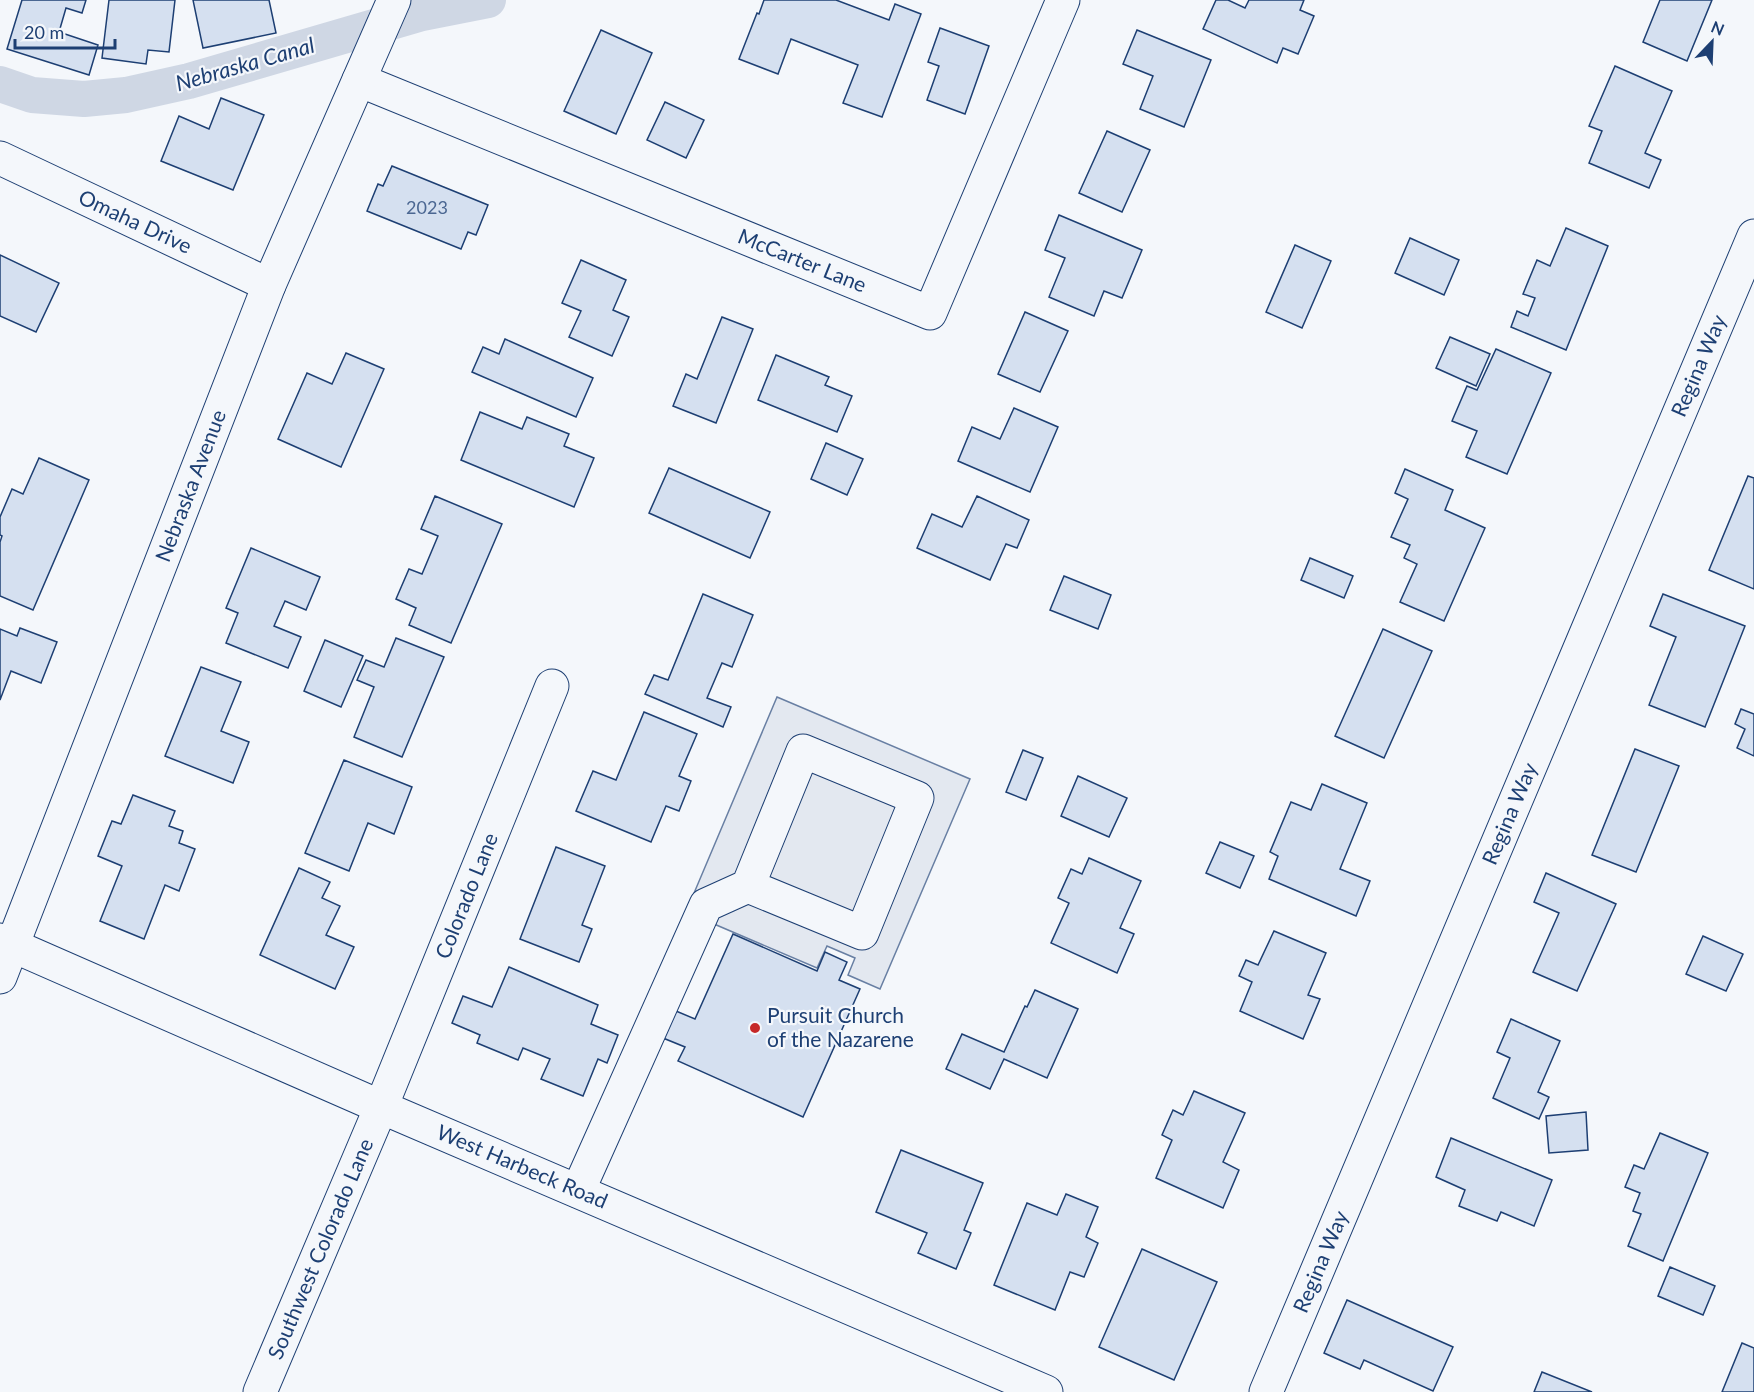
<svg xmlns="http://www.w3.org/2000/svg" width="1754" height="1392" viewBox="0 0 1754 1392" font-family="Lato,sans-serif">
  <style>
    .parking { fill: #e3e8f0; stroke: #687fa3; stroke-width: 1.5 }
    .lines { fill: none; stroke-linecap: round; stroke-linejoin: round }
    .canal { stroke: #cfd7e4; stroke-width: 36 }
    .building { fill: #d5e0f0; stroke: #1d3f73; stroke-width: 1.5 }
    .minor-casing { stroke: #1d3f73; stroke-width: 35 }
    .minor { stroke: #f4f7fb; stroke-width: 33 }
    .poi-dot { fill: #c62828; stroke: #f4f7fb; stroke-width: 2 }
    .labels { text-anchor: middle; stroke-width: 4.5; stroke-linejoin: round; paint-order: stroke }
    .number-label { font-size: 18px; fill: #4b6792 }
    .street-label { font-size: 21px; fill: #1d3f73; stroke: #f4f7fb }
    .poi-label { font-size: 21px; fill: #1d3f73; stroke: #f4f7fb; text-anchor: start }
    .water-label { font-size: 22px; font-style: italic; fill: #1d3f73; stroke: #f4f7fb }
  </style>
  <rect width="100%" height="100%" fill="#f4f7fb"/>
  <polygon class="parking" points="777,697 970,779 880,989 848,975 855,958 827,946 817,968 686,912"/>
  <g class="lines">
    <polyline class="canal" points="0,84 32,95 84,99 126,95 189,81 422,13 488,0"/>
  </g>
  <g class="building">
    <polygon points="22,0 86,0 82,13 66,8 59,32 98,45 89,75 7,49"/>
    <polygon points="109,0 175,0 169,52 148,50 146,64 102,58"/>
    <polygon points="193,0 269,0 276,33 203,48"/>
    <polygon points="764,0 836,0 889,20 895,4 921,14 882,117 843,103 858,65 791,39 778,74 739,59 757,13 759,14"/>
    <polygon points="1216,0 1228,0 1245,8 1249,0 1304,0 1300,10 1314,16 1298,54 1283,48 1277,63 1203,29"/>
    <polygon points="1660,0 1712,0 1687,61 1643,42"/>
    <polygon points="940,28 989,46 965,114 927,100 939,66 928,62"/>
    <polygon points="601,30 652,53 616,134 564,111"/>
    <polygon points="1137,30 1211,60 1184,127 1140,109 1153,76 1123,64"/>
    <polygon points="1615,66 1672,91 1645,153 1661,160 1649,188 1589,163 1602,131 1589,126"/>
    <polygon points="221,98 264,115 233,190 161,161 179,116 209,129"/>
    <polygon points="665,102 704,120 686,158 647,140"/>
    <polygon points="1107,131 1150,150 1122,212 1079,193"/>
    <polygon points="392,166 488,205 476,235 468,232 461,249 367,211 378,184 383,186"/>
    <polygon points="1059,215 1142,250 1122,298 1104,291 1094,316 1049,297 1065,258 1045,250"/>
    <polygon points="1566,228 1608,246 1566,350 1511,327 1517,311 1528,316 1535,298 1523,294 1537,260 1550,266"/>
    <polygon points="1410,238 1459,260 1444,295 1395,273"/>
    <polygon points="1295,245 1331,261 1302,328 1266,312"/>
    <polygon points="0,255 59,283 36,332 0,316"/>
    <polygon points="581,260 626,280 613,310 629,317 612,356 569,337 581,311 562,303"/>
    <polygon points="1025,312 1068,331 1040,392 998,374"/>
    <polygon points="722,317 753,329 716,423 673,406 686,374 697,379"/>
    <polygon points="1450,337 1490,354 1476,386 1436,368"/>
    <polygon points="505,339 593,378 576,417 472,372 483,347 499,354"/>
    <polygon points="1496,349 1551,373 1507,474 1466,457 1477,431 1452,421 1467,386 1477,390"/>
    <polygon points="346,353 384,369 341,467 278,439 307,373 332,384"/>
    <polygon points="776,355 829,377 825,385 852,396 837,432 758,400"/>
    <polygon points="1014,408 1058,427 1030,492 958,461 972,427 1000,439"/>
    <polygon points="480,412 522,429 527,417 569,434 564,446 594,458 574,507 461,460"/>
    <polygon points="826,443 863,459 847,495 811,479"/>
    <polygon points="39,458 89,480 33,610 0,596 0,542 2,536 0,535 0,517 12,489 23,494"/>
    <polygon points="669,468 770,512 750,558 649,513"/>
    <polygon points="1405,469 1453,490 1445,510 1485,528 1444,621 1400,602 1417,564 1404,558 1410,545 1391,537 1408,499 1395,493"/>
    <polygon points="1748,476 1754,478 1754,589 1709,570"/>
    <polygon points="435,496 502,524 451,643 409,625 416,608 396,599 409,569 422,574 438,536 421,529"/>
    <polygon points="977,496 1029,520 1017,548 1006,544 990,580 917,548 932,514 962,527"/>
    <polygon points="251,548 320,577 306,610 285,601 274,626 301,637 288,668 226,643 238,613 226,608"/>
    <polygon points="1310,558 1353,576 1344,598 1301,580"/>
    <polygon points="1064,576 1111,595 1098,629 1050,610"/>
    <polygon points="703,594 753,615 732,667 722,663 707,698 731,707 723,727 645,694 654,675 668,680"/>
    <polygon points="1663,594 1745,626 1705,727 1649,705 1676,637 1650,626"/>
    <polygon points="20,628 57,642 41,683 11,671 0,700 0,629 17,636"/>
    <polygon points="1383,629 1432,651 1384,758 1335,736"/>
    <polygon points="396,638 444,657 402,757 354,737 374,687 357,680 366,660 384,667"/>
    <polygon points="325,640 363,656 341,707 304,691"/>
    <polygon points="201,667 241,682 221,731 249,742 233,783 165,756"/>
    <polygon points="1741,709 1754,714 1754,756 1737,748 1745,729 1735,724"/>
    <polygon points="644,712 697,734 679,776 691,781 679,811 666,806 651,842 576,811 593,771 616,780"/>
    <polygon points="1635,749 1679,766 1636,872 1592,855"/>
    <polygon points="1023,750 1043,758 1026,800 1006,792"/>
    <polygon points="344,760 412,787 394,834 368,823 349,871 305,853"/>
    <polygon points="1078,776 1127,798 1109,837 1061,816"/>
    <polygon points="1322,784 1367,803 1340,869 1370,881 1356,916 1269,879 1278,856 1270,852 1291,802 1311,810"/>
    <polygon points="133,795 175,811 169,826 183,831 179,843 195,849 179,891 165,885 144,939 100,921 122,866 98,856 112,821 121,824"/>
    <polygon points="1220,842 1254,856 1240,888 1206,873"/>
    <polygon points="556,847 605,866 582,925 592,929 579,962 520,939"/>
    <polygon points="1089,858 1141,881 1120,928 1134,934 1117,973 1051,943 1069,903 1058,898 1071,869 1082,874"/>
    <polygon points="299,868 330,882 322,898 340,906 326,935 354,947 335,989 260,955"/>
    <polygon points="1546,873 1616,904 1577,991 1533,972 1559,913 1534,902"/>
    <polygon points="1274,931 1326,953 1308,995 1320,999 1303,1039 1240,1011 1252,982 1239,976 1246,960 1258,965"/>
    <polygon points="733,934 817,971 825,952 847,962 839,980 860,989 803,1117 678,1061 685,1047 663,1038 676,1011 695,1019"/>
    <polygon points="1703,936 1743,954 1726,991 1686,974"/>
    <polygon points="509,967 598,1005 591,1024 618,1035 607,1063 598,1059 583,1096 541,1079 550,1059 523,1048 518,1060 477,1043 480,1035 452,1023 463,996 492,1007"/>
    <polygon points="1035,990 1078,1009 1047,1078 1004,1059 990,1089 946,1069 962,1034 1004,1052 1025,1006 1027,1007"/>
    <polygon points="1511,1019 1560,1041 1538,1092 1549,1097 1539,1119 1493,1098 1510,1058 1497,1052"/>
    <polygon points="1194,1091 1245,1113 1223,1162 1239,1170 1223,1208 1156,1178 1172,1140 1162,1135 1173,1110 1183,1115"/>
    <polygon points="1586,1112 1588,1150 1549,1153 1546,1116"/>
    <polygon points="1660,1133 1708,1153 1663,1261 1628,1246 1641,1214 1633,1211 1640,1193 1625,1187 1634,1165 1644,1169"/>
    <polygon points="1451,1138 1552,1180 1534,1226 1501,1212 1497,1221 1459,1206 1465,1190 1436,1177"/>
    <polygon points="901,1150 983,1183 964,1230 971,1233 956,1269 918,1253 927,1233 876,1212"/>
    <polygon points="1066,1194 1098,1207 1086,1237 1098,1243 1084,1277 1070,1272 1055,1310 994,1285 1027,1203 1057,1215"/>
    <polygon points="1142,1249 1217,1282 1174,1380 1099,1347"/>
    <polygon points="1670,1267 1715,1286 1703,1315 1658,1296"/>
    <polygon points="1347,1300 1453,1347 1433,1391 1364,1360 1360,1369 1324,1353"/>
    <polygon points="1742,1343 1754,1348 1754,1392 1722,1392"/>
    <polygon points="1542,1372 1592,1392 1534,1392"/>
  </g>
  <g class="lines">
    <defs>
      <g id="minor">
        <polyline points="359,80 930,313 1063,0"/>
        <polyline points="0,158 269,285"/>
        <polyline points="0,940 381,1107 1046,1392"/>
        <polyline points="0,977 269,285 394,0"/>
        <polyline points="578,1191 706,905 748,886 862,933 917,798 803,751 748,886"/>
        <polyline points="260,1392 381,1107 552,686"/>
        <polyline points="1266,1392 1754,236"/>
      </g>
    </defs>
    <use href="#minor" class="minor-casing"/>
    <use href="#minor" class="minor"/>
  </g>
  <circle class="poi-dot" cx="755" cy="1028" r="6"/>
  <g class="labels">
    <g class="number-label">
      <text x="427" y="214">2023</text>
    </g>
    <g class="street-label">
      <text transform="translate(135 222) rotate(25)" y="7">Omaha Drive</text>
      <text transform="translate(802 261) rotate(22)" y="7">McCarter Lane</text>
      <text transform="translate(1699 366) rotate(-67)" y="7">Regina Way</text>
      <text transform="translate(191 486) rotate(-69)" y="7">Nebraska Avenue</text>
      <text transform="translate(1510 814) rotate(-67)" y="7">Regina Way</text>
      <text transform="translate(467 896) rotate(-68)" y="7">Colorado Lane</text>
      <text transform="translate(522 1167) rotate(23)" y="7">West Harbeck Road</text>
      <text transform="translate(321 1249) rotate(-67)" y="7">Southwest Colorado Lane</text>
      <text transform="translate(1321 1262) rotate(-67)" y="7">Regina Way</text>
    </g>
    <g class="poi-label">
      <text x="767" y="1023">Pursuit Church<tspan x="767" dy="24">of the Nazarene</tspan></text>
    </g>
    <g class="water-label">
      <text transform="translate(245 64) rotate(-16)" y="8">Nebraska Canal</text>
    </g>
  </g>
  <g transform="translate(1712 42) rotate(23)" stroke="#f4f7fb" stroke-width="4.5" paint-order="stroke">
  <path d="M0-4.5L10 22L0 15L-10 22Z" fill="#1d3f73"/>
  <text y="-9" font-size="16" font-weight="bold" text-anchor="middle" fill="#1d3f73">N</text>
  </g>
  <path d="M15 39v9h100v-9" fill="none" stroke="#1d3f73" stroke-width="3"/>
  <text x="24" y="39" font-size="18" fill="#1d3f73" stroke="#f4f7fb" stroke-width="4.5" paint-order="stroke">20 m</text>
</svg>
